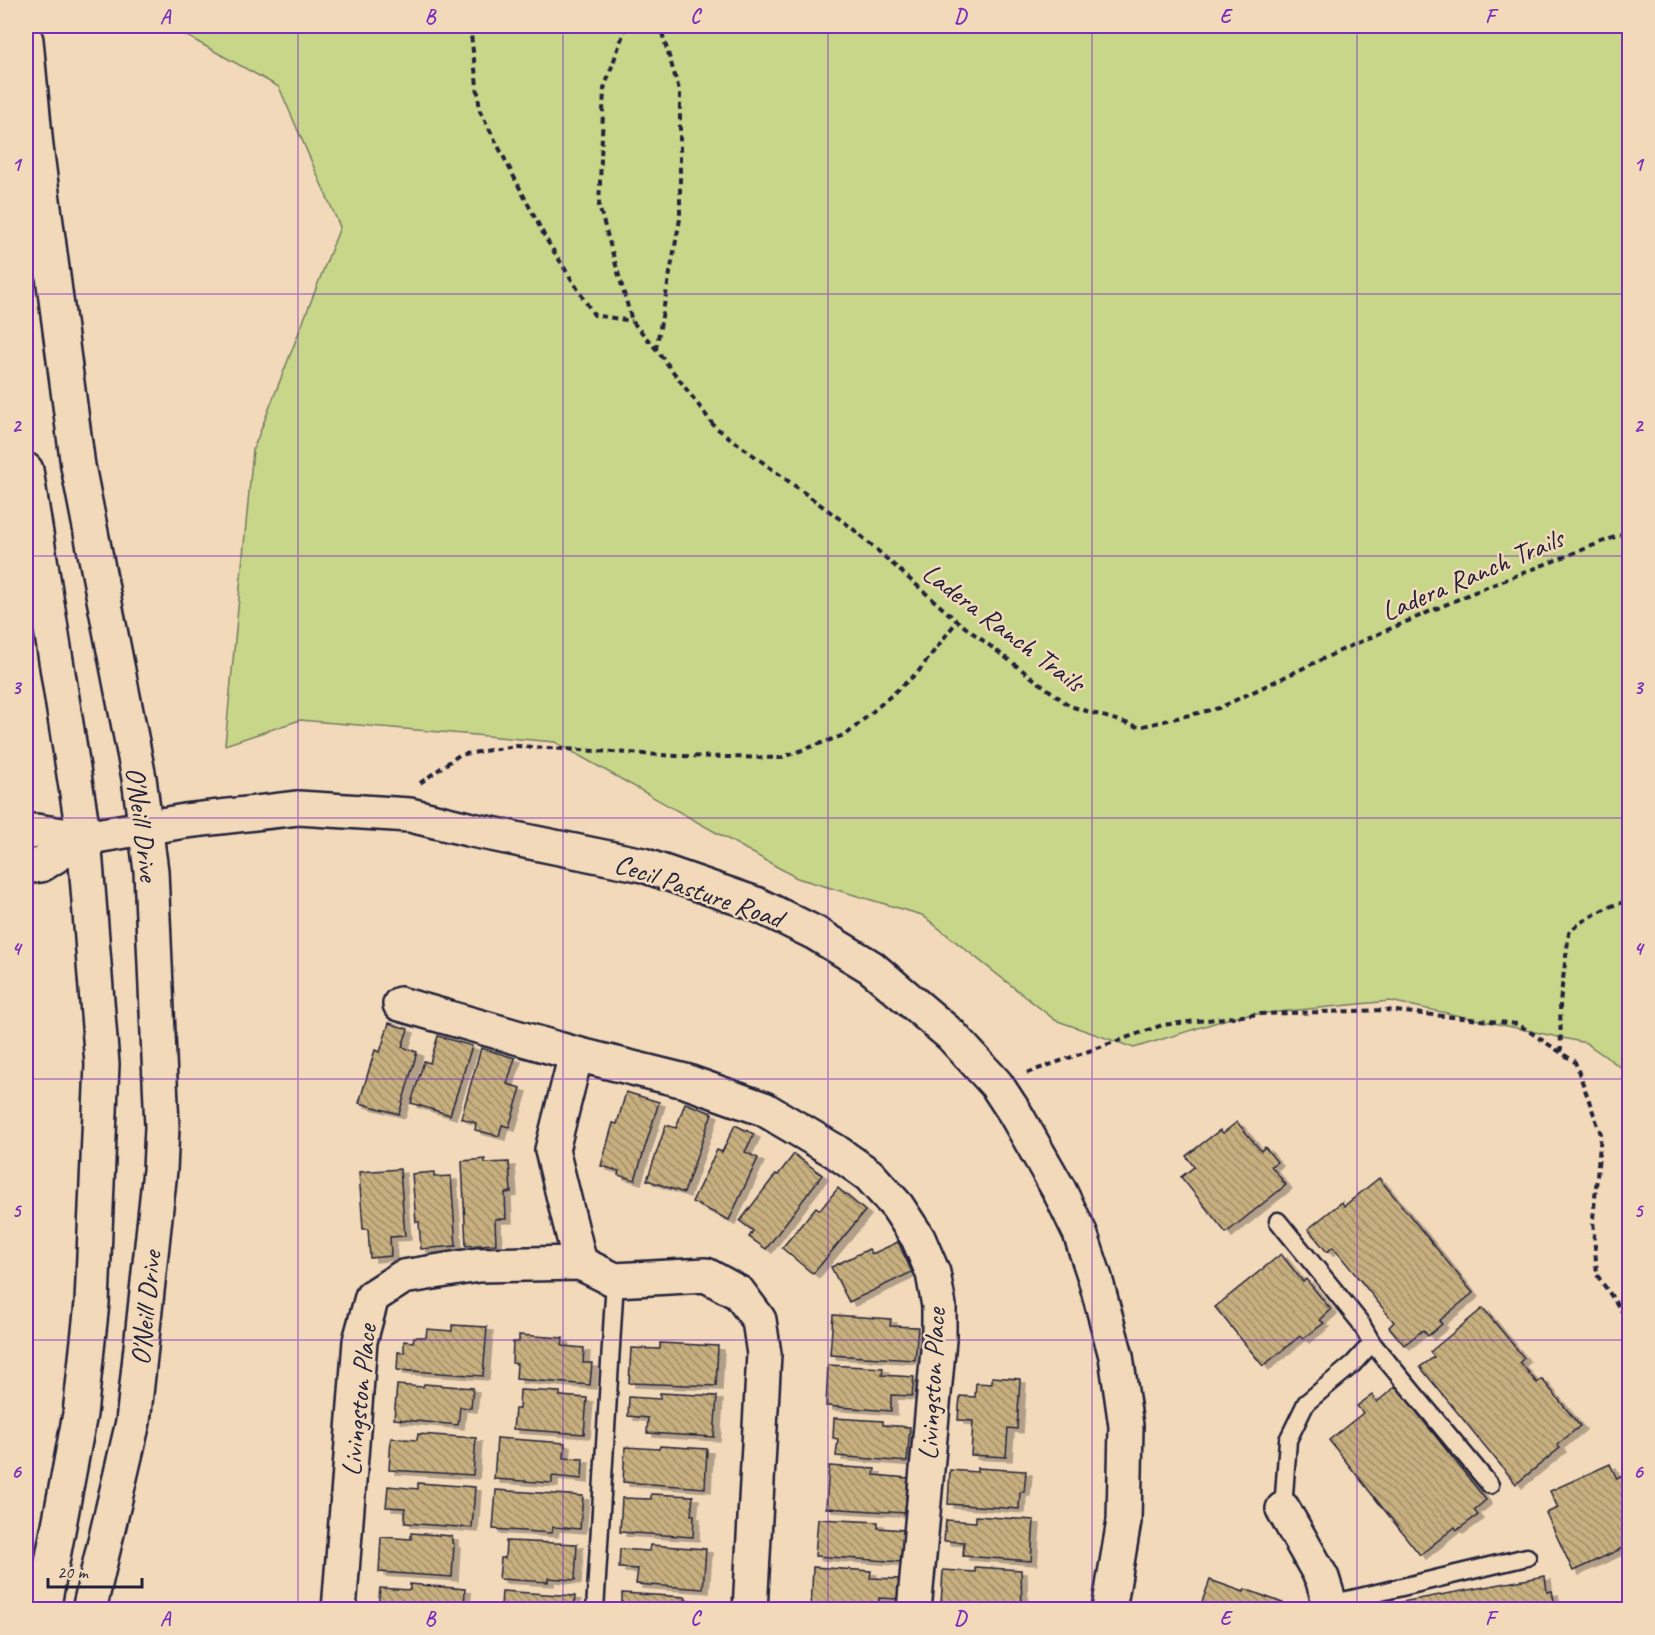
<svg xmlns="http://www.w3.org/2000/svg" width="1655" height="1635" viewBox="0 0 1655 1635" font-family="Caveat,sans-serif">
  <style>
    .grass { fill: #c8d68a; stroke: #757c62; stroke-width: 1.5 }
    .building { fill: url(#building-back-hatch); stroke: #22223b; stroke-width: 1.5; filter: url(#shadow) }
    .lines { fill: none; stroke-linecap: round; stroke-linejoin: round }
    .lane-casing { stroke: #22223b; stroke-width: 21 }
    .street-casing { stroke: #22223b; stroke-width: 38 }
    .secondary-casing { stroke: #22223b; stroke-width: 38 }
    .path { stroke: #22223b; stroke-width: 4; stroke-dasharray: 6 4.5; stroke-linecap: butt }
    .lane { stroke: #f2d9ba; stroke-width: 16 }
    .street { stroke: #f2d9ba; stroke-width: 33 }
    .secondary { stroke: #f2d9ba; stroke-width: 33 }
    .grid { fill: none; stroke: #7b2cbf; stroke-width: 1.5; stroke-opacity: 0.55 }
    .labels { text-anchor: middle; stroke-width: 5; stroke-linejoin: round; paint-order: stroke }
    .street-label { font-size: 28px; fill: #22223b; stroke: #f2d9ba }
    .neatline { fill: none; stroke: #7b2cbf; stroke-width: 2 }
    .grid-label { font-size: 20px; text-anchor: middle; font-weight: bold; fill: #7b2cbf }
  </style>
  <defs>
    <pattern id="building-back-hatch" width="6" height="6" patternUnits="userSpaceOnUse" patternTransform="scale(1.5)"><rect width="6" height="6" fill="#c7af7f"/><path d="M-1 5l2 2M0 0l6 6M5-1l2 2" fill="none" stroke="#a18e69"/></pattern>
    <filter id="shadow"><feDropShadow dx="6" dy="4" stdDeviation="0" flood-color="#0004"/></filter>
  </defs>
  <rect width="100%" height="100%" fill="#f2d9ba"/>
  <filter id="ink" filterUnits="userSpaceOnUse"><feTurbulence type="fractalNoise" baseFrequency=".0167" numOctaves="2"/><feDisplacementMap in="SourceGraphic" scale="12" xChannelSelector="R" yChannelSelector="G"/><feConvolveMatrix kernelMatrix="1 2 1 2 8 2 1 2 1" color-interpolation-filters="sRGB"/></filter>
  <g filter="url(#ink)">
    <polygon class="grass" points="169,26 1629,26 1629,1073 1586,1043 1390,1001 1237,1016 1134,1048 1055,1020 922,915 797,878 555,742 300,720 225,745 253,450 340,227 279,87"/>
    <g class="building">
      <polygon points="389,1023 408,1029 402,1047 417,1052 399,1114 359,1103 375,1050 380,1052"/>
      <polygon points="438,1036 472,1046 450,1115 411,1103 424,1061 430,1063"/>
      <polygon points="481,1048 515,1058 507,1084 521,1088 509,1127 502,1125 499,1136 475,1130 476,1123 461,1118"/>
      <polygon points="626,1092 659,1102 635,1180 618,1175 619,1171 601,1166 613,1123 617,1124"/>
      <polygon points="685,1103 712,1113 684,1193 647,1180 666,1125 676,1128"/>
      <polygon points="1237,1122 1261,1151 1265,1147 1277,1162 1271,1166 1286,1185 1226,1233 1181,1177 1194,1167 1186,1156 1220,1130 1223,1133"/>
      <polygon points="735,1125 754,1134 745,1152 758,1158 729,1220 692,1202 717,1150 722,1152"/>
      <polygon points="794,1154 822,1175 766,1249 749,1237 753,1231 740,1221 776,1174 778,1175"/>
      <polygon points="485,1159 485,1163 509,1162 511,1192 505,1193 506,1219 495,1219 496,1244 466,1246 462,1161"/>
      <polygon points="400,1169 405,1236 390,1237 391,1256 370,1258 368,1229 363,1229 359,1172"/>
      <polygon points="434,1172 434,1177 451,1176 456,1246 421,1249 419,1222 416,1222 412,1174"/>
      <polygon points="1379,1178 1473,1293 1439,1321 1442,1324 1428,1336 1423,1330 1404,1345 1389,1327 1394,1322 1333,1247 1327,1252 1308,1229 1342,1202 1344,1206"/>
      <polygon points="838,1188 865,1211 813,1274 782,1248 816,1207 820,1210"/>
      <polygon points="898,1242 912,1272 849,1302 831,1267 869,1249 872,1254"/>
      <polygon points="1281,1254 1303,1282 1306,1279 1331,1310 1320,1320 1324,1323 1303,1339 1300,1336 1263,1366 1215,1307"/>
      <polygon points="1483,1308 1524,1358 1520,1362 1537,1383 1542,1379 1580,1426 1557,1445 1560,1448 1516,1484 1420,1367 1434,1357 1430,1352"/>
      <polygon points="833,1315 891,1319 890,1326 918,1327 915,1360 830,1355"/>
      <polygon points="452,1325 487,1327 483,1376 397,1370 398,1352 404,1353 404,1341 413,1342 414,1337 426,1337 427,1329 452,1331"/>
      <polygon points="519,1335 563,1338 562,1346 584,1348 583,1363 592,1363 590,1385 516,1379 517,1364 512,1363 513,1342 519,1342"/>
      <polygon points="660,1343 718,1346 716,1386 629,1383 631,1348 660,1349"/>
      <polygon points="828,1365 883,1368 882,1375 914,1377 912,1396 891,1395 891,1411 826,1406"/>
      <polygon points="992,1377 1020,1379 1017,1429 1008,1428 1006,1457 971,1455 973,1421 958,1420 960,1396 975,1397 976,1383 992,1384"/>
      <polygon points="424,1384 473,1388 471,1408 460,1407 458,1425 394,1419 397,1385 423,1387"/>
      <polygon points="1396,1386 1486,1500 1474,1510 1478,1515 1457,1530 1455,1527 1420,1555 1329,1440 1363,1413 1357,1406 1372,1395 1377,1402"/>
      <polygon points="520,1390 560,1392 560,1396 587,1398 584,1434 513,1429 515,1409 519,1409"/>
      <polygon points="660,1393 717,1396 714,1437 647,1433 648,1418 628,1416 629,1397 660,1399"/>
      <polygon points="834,1418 883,1421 883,1425 910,1427 907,1462 836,1456 838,1439 833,1438"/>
      <polygon points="418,1434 476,1438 473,1475 389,1470 391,1438 417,1440"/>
      <polygon points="497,1438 565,1443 564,1458 583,1459 582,1479 552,1476 552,1483 494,1479"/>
      <polygon points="660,1446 707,1449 705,1488 623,1482 625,1447 659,1449"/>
      <polygon points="1610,1464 1617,1479 1624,1475 1630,1486 1630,1539 1622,1543 1625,1547 1573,1571 1546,1513 1558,1508 1550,1491"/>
      <polygon points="829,1466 875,1469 874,1475 908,1478 905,1513 826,1508"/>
      <polygon points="977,1468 1026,1471 1024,1492 1020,1492 1019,1509 948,1504 950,1470 977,1472"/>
      <polygon points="418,1483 475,1487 472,1528 405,1523 405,1508 386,1507 388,1486 418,1489"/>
      <polygon points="496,1490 583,1496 580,1529 553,1527 552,1533 493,1529"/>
      <polygon points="651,1494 693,1496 691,1515 694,1515 693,1537 620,1532 622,1498 651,1499"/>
      <polygon points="976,1516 1034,1520 1031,1561 963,1556 964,1542 944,1541 946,1520 976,1522"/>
      <polygon points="818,1519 878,1522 878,1528 905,1530 903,1562 815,1556"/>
      <polygon points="411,1533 452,1536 452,1543 454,1544 452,1577 379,1572 381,1537 411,1539"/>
      <polygon points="506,1541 577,1544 575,1580 548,1578 548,1582 499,1579 501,1558 505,1558"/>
      <polygon points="650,1545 706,1549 703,1589 636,1584 638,1569 619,1568 620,1549 649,1551"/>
      <polygon points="813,1567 871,1571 870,1578 901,1579 899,1599 879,1598 879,1610 811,1609"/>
      <polygon points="975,1567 1021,1570 1022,1610 941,1605 943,1570 975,1572"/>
      <polygon points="1545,1576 1547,1592 1552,1591 1556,1610 1403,1610 1401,1602"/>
      <polygon points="1210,1580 1244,1592 1245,1589 1288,1605 1287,1610 1199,1610"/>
      <polygon points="410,1584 465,1589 464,1610 399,1610 378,1607 380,1588 410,1590"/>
      <polygon points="502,1591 575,1596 574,1610 495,1610 496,1606 501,1606"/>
      <polygon points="622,1593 686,1597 685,1600 703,1601 702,1610 614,1610 614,1605 622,1606"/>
    </g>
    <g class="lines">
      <defs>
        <g id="lane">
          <polyline points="1278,1221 1360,1322 1372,1343 1353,1364 1306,1403 1288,1440 1283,1509"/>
          <polyline points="1372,1343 1490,1485"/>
          <polyline points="1331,1604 1527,1557"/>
          <polyline points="595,1610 615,1280"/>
        </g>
        <g id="street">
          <polyline points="400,1004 576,1054 685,1081 764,1109 835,1151 869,1175 897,1206 918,1238 933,1273 939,1306 939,1340 914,1610"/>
          <polyline points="576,1054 552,1150 580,1263"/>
          <polyline points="1283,1509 1322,1578 1332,1610"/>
          <polyline points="339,1610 360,1341 372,1297 403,1277 478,1265 580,1263 615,1280 706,1275 739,1293 759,1320 764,1354 750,1610"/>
        </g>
        <g id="secondary">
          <polyline points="26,40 36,147 78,466 139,778 151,871 162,1127 160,1170 133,1422 89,1610"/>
          <polyline points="26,470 84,838 102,1064 92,1303 80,1414 43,1610"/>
          <polyline points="26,833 36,831 84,838 185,821 298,808 410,815 472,830 643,865 756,904 815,933 871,967 951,1035 996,1084 1015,1113 1059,1190 1080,1233 1095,1278 1116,1356 1126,1426 1124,1521 1109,1610"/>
          <polyline points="26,867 41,865 84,838"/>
        </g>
      </defs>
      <use href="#lane" class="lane-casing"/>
      <use href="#street" class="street-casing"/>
      <use href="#secondary" class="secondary-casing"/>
      <g class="path">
        <polyline points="470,26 480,111 546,239 594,315 632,321"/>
        <polyline points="626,26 604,89 599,206 632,321 656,349 715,427 852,528 957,621 1070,706 1139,727 1219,708 1346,648 1477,591 1630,531"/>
        <polyline points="656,349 680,219 680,93 660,26"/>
        <polyline points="420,783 459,755 516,746 677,756 780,758 847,734 918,672 957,621"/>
        <polyline points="1561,1052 1560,1002 1569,933 1578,924 1606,908 1630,900"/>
        <polyline points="1027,1073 1162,1025 1260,1014 1386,1010 1518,1024 1575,1062 1601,1134 1593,1219 1597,1275 1630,1323"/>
      </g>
      <use href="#lane" class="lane"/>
      <use href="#street" class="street"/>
      <use href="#secondary" class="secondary"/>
    </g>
  </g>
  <path class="grid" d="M298 26V1610M563 26V1610M828 26V1610M1092 26V1610M1357 26V1610M26 294H1630M26 556H1630M26 818H1630M26 1079H1630M26 1340H1630"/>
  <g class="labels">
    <g class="street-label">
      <text transform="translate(1472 574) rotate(-23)" y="10">Ladera Ranch Trails</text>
      <text transform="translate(1004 627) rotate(37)" y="10">Ladera Ranch Trails</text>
      <text transform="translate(143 824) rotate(83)" y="10">O'Neill Drive</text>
      <text transform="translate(699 890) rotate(19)" y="10">Cecil Pasture Road</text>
      <text transform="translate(145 1308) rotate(-84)" y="10">O'Neill Drive</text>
      <text transform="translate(931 1384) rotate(-87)" y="10">Livingston Place</text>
      <text transform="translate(358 1400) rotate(-84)" y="10">Livingston Place</text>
    </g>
  </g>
  <rect width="1655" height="1635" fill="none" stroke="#f2d9ba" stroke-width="66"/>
  <path d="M48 1578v9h94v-9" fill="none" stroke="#22223b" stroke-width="3"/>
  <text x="57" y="1578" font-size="18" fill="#22223b" stroke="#f2d9ba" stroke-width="4.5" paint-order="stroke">20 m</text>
  <rect x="33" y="33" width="1589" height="1569" class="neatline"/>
  <g class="grid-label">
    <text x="165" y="23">A</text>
    <text x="430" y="23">B</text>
    <text x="695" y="23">C</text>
    <text x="960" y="23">D</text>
    <text x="1225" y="23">E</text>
    <text x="1490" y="23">F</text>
    <text x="16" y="171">1</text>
    <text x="1638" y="171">1</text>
    <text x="16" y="432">2</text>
    <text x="1638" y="432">2</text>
    <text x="16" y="694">3</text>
    <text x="1638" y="694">3</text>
    <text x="16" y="955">4</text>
    <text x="1638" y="955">4</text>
    <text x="16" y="1217">5</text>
    <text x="1638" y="1217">5</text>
    <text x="16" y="1478">6</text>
    <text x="1638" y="1478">6</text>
    <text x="165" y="1625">A</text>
    <text x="430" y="1625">B</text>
    <text x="695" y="1625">C</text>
    <text x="960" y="1625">D</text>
    <text x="1225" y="1625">E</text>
    <text x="1490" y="1625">F</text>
  </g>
</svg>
